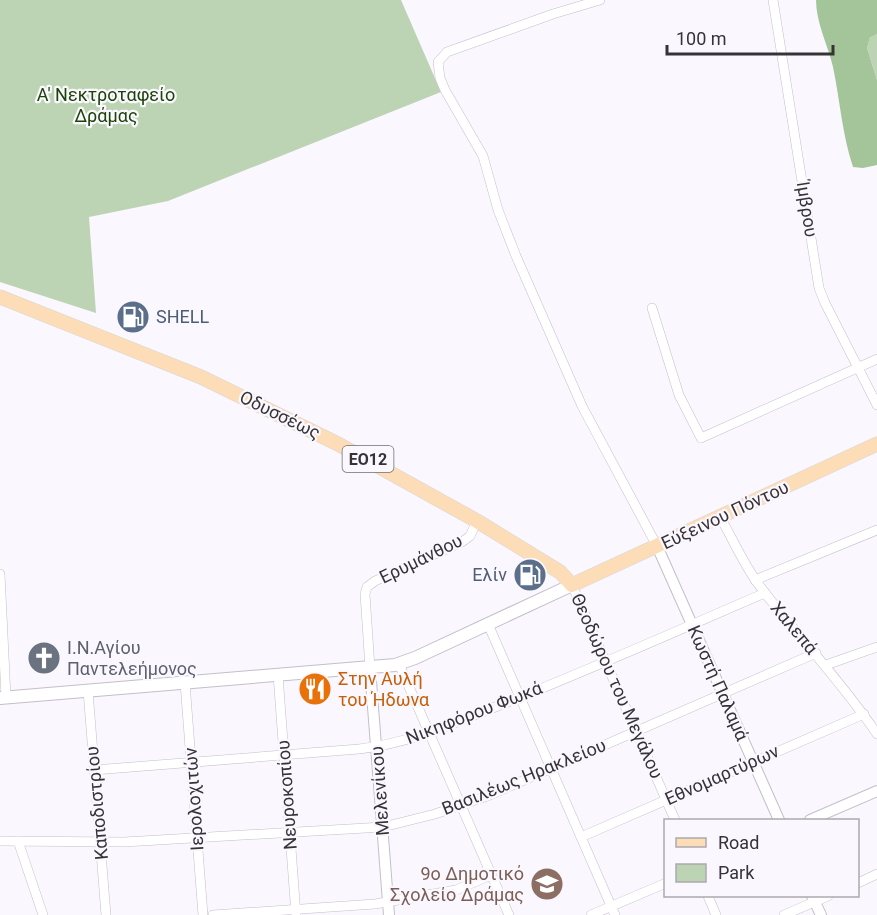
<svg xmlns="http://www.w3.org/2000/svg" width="877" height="915" viewBox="0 0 877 915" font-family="Roboto,sans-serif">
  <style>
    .green { fill: #bcd4b3 }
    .forest { fill: #a4c499 }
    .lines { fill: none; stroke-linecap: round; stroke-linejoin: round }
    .minor-casing { stroke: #c4bec9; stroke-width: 10 }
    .tertiary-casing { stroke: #c4bec9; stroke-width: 12 }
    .secondary-casing { stroke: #c4bec9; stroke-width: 14 }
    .primary-casing { stroke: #d7d6d7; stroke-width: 15 }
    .minor { stroke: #fff; stroke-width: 9 }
    .tertiary { stroke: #fff; stroke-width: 10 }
    .secondary { stroke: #fff; stroke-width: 12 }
    .primary { stroke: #fdddb7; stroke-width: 14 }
    .labels { text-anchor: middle; stroke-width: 4.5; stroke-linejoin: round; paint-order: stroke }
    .shield { fill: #fbf7fe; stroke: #716e73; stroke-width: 1.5 }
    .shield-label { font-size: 16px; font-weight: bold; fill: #363337 }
    .park-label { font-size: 18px; fill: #1c4407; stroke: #fbf7fe }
    .street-label { font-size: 18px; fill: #363337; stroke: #fbf7fe }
    .service-label { font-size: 18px; fill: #4e5e75; stroke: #fbf7fe; text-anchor: start }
    .worship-label { font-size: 18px; fill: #5b616d; stroke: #fbf7fe; text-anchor: start }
    .food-label { font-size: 18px; fill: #c56008; stroke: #fbf7fe; text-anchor: start }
    .education-label { font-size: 18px; fill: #785e54; stroke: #fbf7fe; text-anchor: end }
  </style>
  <rect width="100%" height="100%" fill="#fbf7fe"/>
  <g class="green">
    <polygon points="0,0 401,0 441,92 168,201 89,217 96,313 0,282"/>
    <polygon points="877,34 877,80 867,48 870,36"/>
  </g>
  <path class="forest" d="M816 0H877V34L870 37 867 48 877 80V165L863 168 853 167C842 134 840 100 833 67 828 45 816 23 816 0Z"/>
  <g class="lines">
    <defs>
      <g id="minor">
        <polyline points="600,0 553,14 447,52 438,62 440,78 445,90 483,156 498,210 516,256 582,406 657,546"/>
        <polyline points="773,0 819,288 825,303 877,405"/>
        <polyline points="652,308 679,395 701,438 877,359"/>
        <path d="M720 517C734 541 745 568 762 589 799 638 842 682 877 734"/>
        <polyline points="0,574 6,697"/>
        <polyline points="755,580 877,530"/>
        <polyline points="572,585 675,820"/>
        <polyline points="488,624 615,915"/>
        <polyline points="399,664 509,915"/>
        <polyline points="826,665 877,647"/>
        <polyline points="370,668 365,594 367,587 375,581 462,542 470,536 477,521"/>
        <polyline points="278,675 296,915"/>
        <polyline points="185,683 203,915"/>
        <polyline points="88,691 106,915"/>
        <path d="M94 770 359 749C412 743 459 721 508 702 594 668 679 630 765 593"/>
        <polyline points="581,837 864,714"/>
        <polyline points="0,841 124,842 383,827 435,814 490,795 816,653"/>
        <polyline points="18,841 43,915"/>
        <polyline points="858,883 877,874"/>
        <polyline points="708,896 716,915"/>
        <polyline points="213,915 375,904 456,890 491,875"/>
        <polyline points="591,915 666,883"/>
        <polyline points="784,915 828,896"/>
      </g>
      <g id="tertiary">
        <polyline points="657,546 779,820"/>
        <polyline points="370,668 389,915"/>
        <polyline points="810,820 877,791"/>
        <polyline points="812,896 821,915"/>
      </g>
      <polyline id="secondary" points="0,698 395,665 415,658 572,585"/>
      <polyline id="primary" points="0,297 201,377 338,444 477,521 560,572 572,585 877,444"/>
    </defs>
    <use href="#minor" class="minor-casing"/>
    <use href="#tertiary" class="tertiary-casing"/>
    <use href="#secondary" class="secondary-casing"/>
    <use href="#primary" class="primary-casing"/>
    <use href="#minor" class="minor"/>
    <use href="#tertiary" class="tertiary"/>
    <use href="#secondary" class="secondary"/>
    <use href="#primary" class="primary"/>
  </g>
  <defs>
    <symbol id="fuel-disc" viewBox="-11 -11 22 22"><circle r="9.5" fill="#5c6f8a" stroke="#fbf7fe"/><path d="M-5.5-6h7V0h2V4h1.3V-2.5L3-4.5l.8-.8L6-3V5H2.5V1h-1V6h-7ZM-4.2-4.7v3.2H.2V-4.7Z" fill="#fff"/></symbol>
    <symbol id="church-disc" viewBox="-11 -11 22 22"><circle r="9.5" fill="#6b7280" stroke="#fbf7fe"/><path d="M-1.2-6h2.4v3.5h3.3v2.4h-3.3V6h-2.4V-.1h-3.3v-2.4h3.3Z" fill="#fff"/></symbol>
    <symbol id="restaurant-disc" viewBox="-11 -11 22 22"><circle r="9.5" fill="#e8710a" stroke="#fbf7fe"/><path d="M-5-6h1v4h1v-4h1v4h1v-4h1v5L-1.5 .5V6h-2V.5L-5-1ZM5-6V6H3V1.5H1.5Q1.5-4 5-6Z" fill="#fff"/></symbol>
    <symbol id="school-disc" viewBox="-11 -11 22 22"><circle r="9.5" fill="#8d6e63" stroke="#fbf7fe"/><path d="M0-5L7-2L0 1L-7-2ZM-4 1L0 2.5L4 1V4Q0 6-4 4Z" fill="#fff"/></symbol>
  </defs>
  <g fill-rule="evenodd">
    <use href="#fuel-disc" x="114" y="298" width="38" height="38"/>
    <use href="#fuel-disc" x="511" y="556" width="38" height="38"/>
    <use href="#church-disc" x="25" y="639" width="38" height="38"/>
    <use href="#restaurant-disc" x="296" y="670" width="38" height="38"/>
    <use href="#school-disc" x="528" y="865" width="38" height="38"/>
  </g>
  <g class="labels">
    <rect class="shield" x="342.5" y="446" width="51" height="26" rx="4.5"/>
    <g class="shield-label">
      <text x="368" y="465">ΕΟ12</text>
    </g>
    <g class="park-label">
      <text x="106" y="101">Α' Νεκτροταφείο<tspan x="106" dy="21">Δράμας</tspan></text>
    </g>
    <g class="street-label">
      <text transform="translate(807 209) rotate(81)" y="6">Ίμβρου</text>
      <text transform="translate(280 415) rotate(26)" y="6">Οδυσσέως</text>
      <text transform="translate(725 515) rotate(-25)" y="6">Εύξεινου Πόντου</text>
      <text transform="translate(421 559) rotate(-26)" y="6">Ερυμάνθου</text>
      <text transform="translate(794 628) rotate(50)" y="6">Χαλεπά</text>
      <text transform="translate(718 683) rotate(66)" y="6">Κωστή Παλαμά</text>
      <text transform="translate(617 686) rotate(66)" y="6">Θεοδώρου του Μεγάλου</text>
      <text transform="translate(474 713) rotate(-21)" y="6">Νικηφόρου Φωκά</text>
      <text transform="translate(722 775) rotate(-24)" y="6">Εθνομαρτύρων</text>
      <text transform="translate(524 777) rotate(-22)" y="6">Βασιλέως Ηρακλείου</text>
      <text transform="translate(380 791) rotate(-94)" y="6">Μελενίκου</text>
      <text transform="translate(287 795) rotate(-94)" y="6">Νευροκοπίου</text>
      <text transform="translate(194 799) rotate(-94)" y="6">Ιερολοχιτών</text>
      <text transform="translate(97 803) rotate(-95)" y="6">Καποδιστρίου</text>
    </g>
    <g class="service-label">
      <text x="156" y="323">SHELL</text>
      <text x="507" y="581" text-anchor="end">Ελίν</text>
    </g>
    <g class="worship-label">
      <text x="67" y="654">Ι.Ν.Αγίου<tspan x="67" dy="21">Παντελεήμονος</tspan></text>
    </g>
    <g class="food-label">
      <text x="338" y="685">Στην Αυλή<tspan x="338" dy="21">του Ήδωνα</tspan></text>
    </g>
    <g class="education-label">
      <text x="524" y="880">9ο Δημοτικό<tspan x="524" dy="21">Σχολείο Δράμας</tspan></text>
    </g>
  </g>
  <rect x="664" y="819" width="195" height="78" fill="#fbf7fe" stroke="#aca9ae" stroke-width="1.5"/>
  <rect x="676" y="838" width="30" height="9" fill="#fdddb7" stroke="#aca9ae" stroke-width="1.5"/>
  <text x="718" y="849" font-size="18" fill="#363337">Road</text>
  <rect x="676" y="864" width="30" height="18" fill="#bcd4b3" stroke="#aca9ae" stroke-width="1.5"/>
  <text x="718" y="879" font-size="18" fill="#363337">Park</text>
  <path d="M667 45v9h166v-9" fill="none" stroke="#363337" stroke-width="3"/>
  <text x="676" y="45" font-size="18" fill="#363337" stroke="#fbf7fe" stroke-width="4.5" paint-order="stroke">100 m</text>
</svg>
